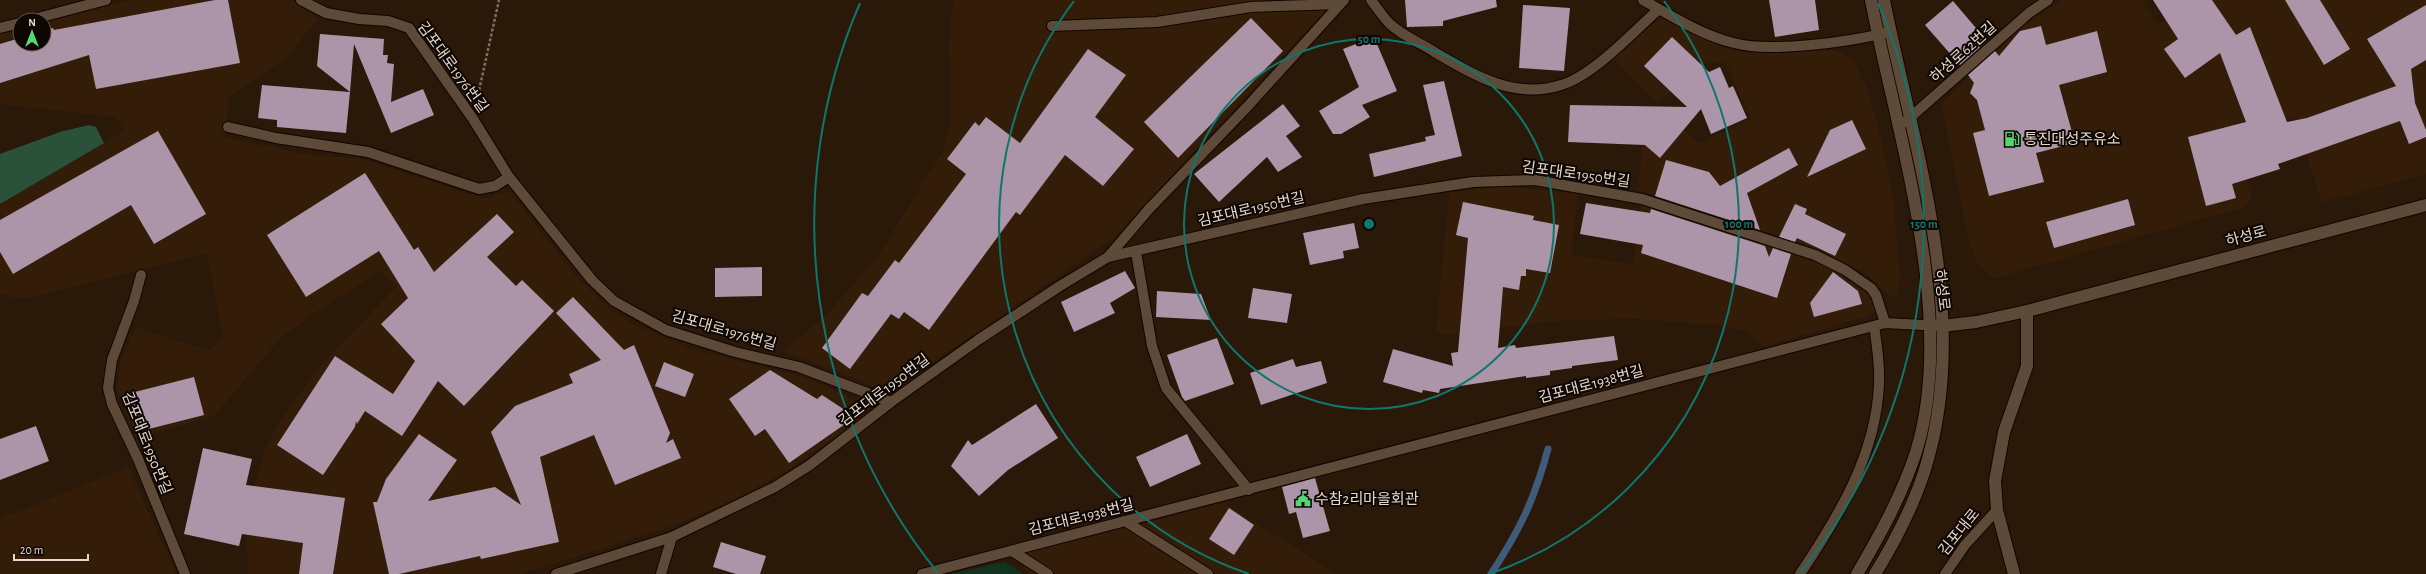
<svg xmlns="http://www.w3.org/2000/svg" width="2426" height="574" viewBox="0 0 2426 574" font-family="'Alegreya Sans','Noto Sans KR',sans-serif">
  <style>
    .built { fill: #341d08 }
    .green { fill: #113421 }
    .forest { fill: #2a523b }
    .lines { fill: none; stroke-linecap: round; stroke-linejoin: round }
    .stream { stroke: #3e5b79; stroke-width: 7 }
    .building { fill: #ac95a8 }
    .service-casing { stroke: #120400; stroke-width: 12 }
    .minor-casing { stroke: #120400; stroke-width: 14 }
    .tertiary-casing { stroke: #120400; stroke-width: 14 }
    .path { stroke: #807063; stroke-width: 2.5; stroke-dasharray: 3 2; stroke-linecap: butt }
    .service { stroke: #5e4a39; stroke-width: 10 }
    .minor { stroke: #5e4a39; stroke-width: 12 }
    .tertiary { stroke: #5e4a39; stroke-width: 12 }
    .ring { fill: none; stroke: #0f766e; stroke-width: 2 }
    .labels { text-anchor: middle; stroke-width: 4; stroke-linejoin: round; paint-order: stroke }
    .street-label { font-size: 15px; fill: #e4d7cd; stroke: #0d0602 }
    .poi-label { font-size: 15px; fill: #e4d7cd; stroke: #0d0602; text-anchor: start }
    .centre { fill: #0f766e; stroke: #0d0602; stroke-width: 2 }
    .ring-label { font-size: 12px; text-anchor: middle; font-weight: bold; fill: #0f766e; stroke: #0d0602; stroke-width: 4; stroke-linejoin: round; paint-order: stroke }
  </style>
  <rect width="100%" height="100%" fill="#2a1809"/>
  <g class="built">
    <polygon points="132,0 290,0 318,19 287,57 229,97 225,137 305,154 363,159 482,198 489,198 509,191 576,276 611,310 631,323 689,348 806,378 845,395 864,407 867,411 866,416 788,470 733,500 664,529 521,574 248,574 246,528 249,505 263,454 279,423 317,369 397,286 379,271 307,318 281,338 214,416 136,438 117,390 120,363 136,327 210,351 223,337 207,253 32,297 15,298 0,293 0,204 124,131 117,117 0,104 0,33 20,28 20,44 44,44 44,22"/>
    <polygon points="953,0 1335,0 1114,238 899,385 889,388 876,387 784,351 828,313 876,259 943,151 951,121 949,40"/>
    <polygon points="2062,0 2142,0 2158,25 2198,0 2426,0 2426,175 2322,202 2293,118 2233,136 2252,198 2245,207 1995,278 1991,277 1977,262 1968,238 1941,104 2023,26"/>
    <polygon points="1660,18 1719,46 1744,52 1830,50 1837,51 1853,60 1866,85 1878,125 1893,196 1900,276 1897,295 1894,297 1889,295 1866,273 1804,244 1638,190 1644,128 1660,109 1700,143 1751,119 1726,63 1709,63 1699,65 1658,104 1613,58"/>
    <polygon points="1505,186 1578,194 1571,255 1633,264 1641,206 1643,204 1803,257 1835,270 1869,293 1874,300 1875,311 1864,317 1763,347 1748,332 1726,326 1639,319 1566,320 1441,335 1436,331 1449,193"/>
    <polygon points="128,467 176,574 0,574 0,519"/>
    <polygon points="1224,503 1337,574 1028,574 1020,564 1009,557"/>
  </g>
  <polygon class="green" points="1005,562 1023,574 950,574 999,563"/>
  <polygon class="forest" points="89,125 96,127 104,143 0,204 0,154 60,132"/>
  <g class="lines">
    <path class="stream" d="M1491 574C1520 529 1534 501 1548 449"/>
  </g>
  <g class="building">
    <polygon points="215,0 228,0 240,63 96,89 89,55 0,83 0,44 20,38 20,44 44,44 44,30 53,28 54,30"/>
    <polygon points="1405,0 1496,0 1497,7 1443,21 1443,26 1407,27"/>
    <polygon points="1769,0 1815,0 1819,30 1775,37"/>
    <polygon points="2153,0 2212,0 2236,35 2250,27 2287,122 2307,118 2396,86 2367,39 2426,5 2426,60 2411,69 2415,103 2426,130 2426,137 2409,144 2400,121 2278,164 2280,169 2232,184 2236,198 2206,206 2188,137 2246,122 2220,53 2185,78 2164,49 2178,39"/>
    <polygon points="2285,0 2320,0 2350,49 2324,65"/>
    <polygon points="1953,1 1987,41 1960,65 1925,25"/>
    <polygon points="1523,5 1570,8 1564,71 1519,68"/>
    <polygon points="1251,18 1283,51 1178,158 1144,122"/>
    <polygon points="2041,26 2046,45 2097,31 2107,72 2059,85 2075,143 2036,153 2044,182 1989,196 1973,133 1985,130 1977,100 1970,93 1974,83 1968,75 1995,51 1999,56 2020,31"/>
    <polygon points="320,34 384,39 383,55 388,55 387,63 394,64 391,102 423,89 434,115 391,133 354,44 350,92 317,66"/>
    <polygon points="1374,37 1397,91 1362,105 1370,117 1341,134 1333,134 1319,111 1359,87 1343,49"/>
    <polygon points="1672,37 1709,72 1720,67 1729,88 1733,86 1747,118 1711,134 1701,109 1660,158 1645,145 1568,142 1570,105 1687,107 1644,66"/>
    <polygon points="1088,49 1126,75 1095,117 1134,149 1103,186 1065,155 1020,215 1016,212 929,330 904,312 899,319 891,314 850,369 822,348 862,293 868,296 895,260 899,263 966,174 947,159 975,122 979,126 986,117 1020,143"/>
    <polygon points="1444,81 1462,156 1374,177 1369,154 1426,141 1425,137 1435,135 1423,85"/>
    <polygon points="262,85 350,92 346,133 277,127 277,120 258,118"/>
    <polygon points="1283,104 1300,126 1286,136 1302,157 1278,172 1267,157 1219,202 1194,174"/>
    <polygon points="1852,120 1866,149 1807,177 1830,130"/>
    <polygon points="158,131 206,214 154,244 131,205 13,274 0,252 0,220"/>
    <polygon points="1789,148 1798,165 1747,193 1760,230 1655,196 1666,160 1709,172 1720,186"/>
    <polygon points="365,173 414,250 418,247 434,272 497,214 514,232 487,257 516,286 522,280 554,311 464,406 438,381 402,436 365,411 357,424 356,421 355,427 323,475 277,445 335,356 393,394 415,361 381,324 408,298 379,251 306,297 267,235"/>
    <polygon points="2128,199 2135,225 2054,248 2046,222"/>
    <polygon points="1463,202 1534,216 1533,220 1559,225 1550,273 1526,269 1526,276 1521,276 1519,290 1503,287 1498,348 1515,345 1516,348 1614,336 1618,360 1572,366 1572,368 1550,371 1550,375 1526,378 1526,376 1440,389 1439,393 1423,390 1422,393 1383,382 1393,349 1453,366 1451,353 1458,352 1468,238 1456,235"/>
    <polygon points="1586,203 1650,213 1651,209 1765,246 1769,257 1773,248 1791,254 1777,298 1641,253 1643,245 1580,234"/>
    <polygon points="1795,204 1807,209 1805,214 1846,234 1835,256 1797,238 1795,242 1779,237"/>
    <polygon points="1354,223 1359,248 1343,251 1344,258 1310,265 1303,233"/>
    <polygon points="762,267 762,296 715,297 715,268"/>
    <polygon points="1125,271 1135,288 1110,303 1115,313 1074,332 1061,302"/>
    <polygon points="1833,272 1858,291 1862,304 1814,317 1810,303"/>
    <polygon points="1253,288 1292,294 1287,323 1248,318"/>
    <polygon points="1157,291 1201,294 1211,320 1156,317"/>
    <polygon points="573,297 624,350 634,345 670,433 666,443 673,439 681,458 615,485 594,435 540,457 559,542 481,559 480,556 399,574 389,574 373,502 377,502 386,479 419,434 457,460 428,501 495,487 521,505 491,432 515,406 573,383 569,374 601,360 556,313"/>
    <polygon points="1217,338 1234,384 1185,401 1182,397 1167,355"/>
    <polygon points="1293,359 1296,367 1321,361 1327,383 1261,405 1250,373"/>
    <polygon points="664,362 694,374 685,397 655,386"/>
    <polygon points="770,370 817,399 822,395 848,412 848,422 789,463 765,429 755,436 729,399"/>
    <polygon points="194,377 204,415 137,432 127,394"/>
    <polygon points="1036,404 1058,438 1008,470 979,496 951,466 968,440 972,445"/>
    <polygon points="36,426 49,461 0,480 0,439"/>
    <polygon points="1187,434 1201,464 1150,487 1136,457"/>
    <polygon points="203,448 252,459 246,485 345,498 333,574 299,574 303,543 242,534 239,546 184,534"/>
    <polygon points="1315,478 1330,531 1303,538 1296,512 1289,514 1282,487"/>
    <polygon points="1229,508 1254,525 1234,555 1209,539"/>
    <polygon points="721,542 766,556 760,574 736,574 713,567"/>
  </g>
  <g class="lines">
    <defs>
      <g id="service">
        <polyline points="301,0 326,13 359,19 388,21 409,28 473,119 509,177 592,280 614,301 666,330 735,352 799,367 891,402"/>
        <path d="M1371 0C1377 8 1383 17 1390 24 1404 37 1421 43 1436 53 1474 75 1515 100 1561 85 1593 76 1634 31 1659 9"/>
        <path d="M1643 0C1672 16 1701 35 1734 43 1770 53 1848 42 1885 33"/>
        <polyline points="30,20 106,0"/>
        <polyline points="1052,26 1157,22 1251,7 1340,4"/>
        <polyline points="0,28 20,23"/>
        <polyline points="1905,122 2029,13 2048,0"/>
        <polyline points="228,127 276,138 368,152 479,189 495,186 509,177"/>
        <polyline points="1136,252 1152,346 1166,388 1249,490"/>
        <polyline points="1108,257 1363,199 1473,182 1535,180 1642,199 1815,255 1845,270 1871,288 1876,295 1885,323"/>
        <polyline points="141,275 134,301 112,360 108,388 112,404 138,459 185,574"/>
        <polyline points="1125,521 1208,574"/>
        <polyline points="1012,551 1048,574"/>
        <polyline points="556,574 672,537 775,487 810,465 891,402 978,340 1060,286 1108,257 1149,209 1247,107 1344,0"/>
        <polyline points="661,574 672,537"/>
        <polyline points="922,574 1885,323 1942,326"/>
        <path d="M1800 574C1839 516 1876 455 1879 384 1880 365 1877 345 1874 326"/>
        <polyline points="1945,574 1965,545 1997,510"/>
      </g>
      <g id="minor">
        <polyline points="2027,311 2426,205"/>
        <polyline points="1942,326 1976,322 2027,311 2027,366 2004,432 1995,481 1997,510 2014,574"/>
      </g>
      <g id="tertiary">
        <path d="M1857 574C1880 535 1902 495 1916 452 1958 318 1897 135 1871 0"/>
        <path d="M1875 574C1897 538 1917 500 1928 459 1970 311 1913 146 1884 0"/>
      </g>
    </defs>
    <use href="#service" class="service-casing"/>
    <use href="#minor" class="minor-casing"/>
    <use href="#tertiary" class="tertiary-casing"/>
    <polyline class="path" points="478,95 499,0"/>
    <use href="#service" class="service"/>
    <use href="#minor" class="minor"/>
    <use href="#tertiary" class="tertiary"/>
  </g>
  <g class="ring">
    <circle cx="1369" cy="224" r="185"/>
    <path d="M1249 574A370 370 0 0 1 1074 1M1664 1A370 370 0 0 1 1489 574"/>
    <path d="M938 573A555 555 0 0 1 860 3M1878 3A555 555 0 0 1 1800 573"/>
  </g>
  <defs>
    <symbol id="fuel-bare" viewBox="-9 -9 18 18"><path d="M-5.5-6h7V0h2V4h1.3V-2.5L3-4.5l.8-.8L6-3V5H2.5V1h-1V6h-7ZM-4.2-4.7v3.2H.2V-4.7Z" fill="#55d672" stroke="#0d0602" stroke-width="2.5" paint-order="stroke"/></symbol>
    <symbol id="civic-bare" viewBox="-9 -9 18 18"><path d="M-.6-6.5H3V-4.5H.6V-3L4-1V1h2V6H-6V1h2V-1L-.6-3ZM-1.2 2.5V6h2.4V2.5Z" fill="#55d672" stroke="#0d0602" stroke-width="2.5" paint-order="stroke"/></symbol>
  </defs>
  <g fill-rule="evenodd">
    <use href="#fuel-bare" x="2001" y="128" width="22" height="22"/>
    <use href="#civic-bare" x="1292" y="488" width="22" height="22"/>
  </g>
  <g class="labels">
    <g class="street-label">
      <text transform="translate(1963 52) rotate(-42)" y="5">하성로62번길</text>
      <text transform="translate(453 67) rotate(54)" y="5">김포대로1976번길</text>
      <text transform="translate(1576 174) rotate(8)" y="5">김포대로1950번길</text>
      <text transform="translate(1251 209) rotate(-13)" y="5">김포대로1950번길</text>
      <text transform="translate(2246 236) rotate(-15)" y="5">하성로</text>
      <text transform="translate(1942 290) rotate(83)" y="5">하성로</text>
      <text transform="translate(724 330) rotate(16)" y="5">김포대로1976번길</text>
      <text transform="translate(1591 384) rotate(-15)" y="5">김포대로1938번길</text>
      <text transform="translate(884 390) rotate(-37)" y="5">김포대로1950번길</text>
      <text transform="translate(147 443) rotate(68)" y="5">김포대로1950번길</text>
      <text transform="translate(1081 517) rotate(-14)" y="5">김포대로1938번길</text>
      <text transform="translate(1959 532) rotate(-51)" y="5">김포대로</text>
    </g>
    <g class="poi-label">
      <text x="2024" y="144">통진대성주유소</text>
      <text x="1315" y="504">수참2리마을회관</text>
    </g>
  </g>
  <circle cx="1369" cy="224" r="6" class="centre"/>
  <g class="ring-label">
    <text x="1369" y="43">50 m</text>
    <text x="1739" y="228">100 m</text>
    <text x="1924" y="228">150 m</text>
  </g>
  <g transform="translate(32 32)"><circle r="19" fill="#0d0602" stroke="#635a53"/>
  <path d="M0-3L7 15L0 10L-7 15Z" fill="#55d672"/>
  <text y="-6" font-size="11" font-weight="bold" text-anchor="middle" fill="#e4d7cd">N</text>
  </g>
  <path d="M14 554v6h74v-6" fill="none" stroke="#e4d7cd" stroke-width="2"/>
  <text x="20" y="554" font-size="12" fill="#e4d7cd" stroke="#0d0602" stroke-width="3" paint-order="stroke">20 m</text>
</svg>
